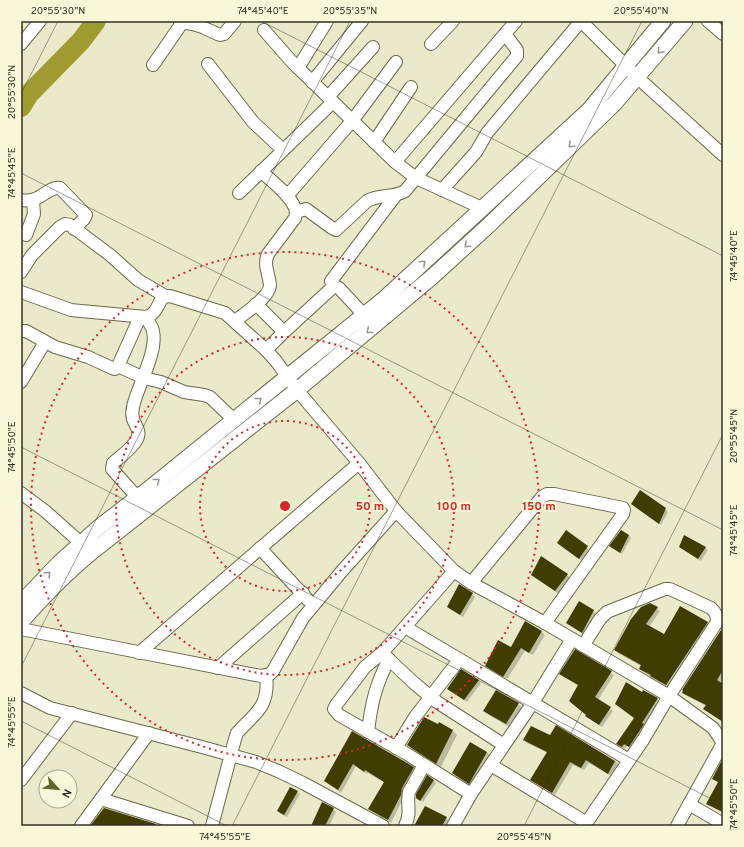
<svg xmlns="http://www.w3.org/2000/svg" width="744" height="847" viewBox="0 0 744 847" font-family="Overpass,sans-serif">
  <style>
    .shadow { fill: #0003 }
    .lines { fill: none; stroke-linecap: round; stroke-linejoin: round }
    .river { stroke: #a19c31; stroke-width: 20 }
    .building { fill: #403d00 }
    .minor-casing { stroke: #69694d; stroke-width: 14 }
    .tertiary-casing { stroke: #69694d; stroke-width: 17 }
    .minor { stroke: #fff; stroke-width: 12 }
    .tertiary { stroke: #fff; stroke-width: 15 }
    .oneway { stroke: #989892 }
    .ticks { fill: none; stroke: #303024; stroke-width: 1; stroke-opacity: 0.45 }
    .ring { fill: none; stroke: #d62828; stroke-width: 2; stroke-dasharray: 2 4 }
    .centre { fill: #d62828; stroke: #f8f7d8; stroke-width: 2 }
    .ring-label { font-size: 12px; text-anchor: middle; font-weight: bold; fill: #d62828; stroke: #f8f7d8; stroke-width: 4; stroke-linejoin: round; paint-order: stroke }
    .neatline { fill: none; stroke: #303024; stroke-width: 1.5 }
    .ticks-label { font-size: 10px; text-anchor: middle; fill: #303024 }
  </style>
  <rect width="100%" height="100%" fill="#eaeacb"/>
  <g class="shadow">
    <polygon points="635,507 665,509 668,512 661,525"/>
    <polygon points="567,532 590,550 582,561 561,546"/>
    <polygon points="629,535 631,538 622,554 613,548"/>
    <polygon points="680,547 705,548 708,550 701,561"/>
    <polygon points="542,557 572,579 560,595 532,575"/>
    <polygon points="472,594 475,597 463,617 451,609"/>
    <polygon points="657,608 660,611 649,627 664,636 707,623 710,626 669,688 643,672 640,669 641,666 618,653 615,650"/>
    <polygon points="593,611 596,614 585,635 567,623"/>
    <polygon points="723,628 723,721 706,706 686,695 683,690"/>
    <polygon points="541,631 545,635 533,655 525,651 507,679 489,669 486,665"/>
    <polygon points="575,650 614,675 598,700 613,711 602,727 589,718 579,686 563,676"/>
    <polygon points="478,680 481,683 467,702 448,689"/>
    <polygon points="496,691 518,704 522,708 511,728 489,715 485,711"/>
    <polygon points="657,699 660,701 644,726 646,728 632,749 627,746 625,749 620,746 618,744 635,718"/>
    <polygon points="439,723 453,731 457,735 441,767 412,749 408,745 438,726"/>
    <polygon points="352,732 414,768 417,771 391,823 369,809 385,783 368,773 367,774 356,766 341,793 329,784"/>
    <polygon points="524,740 615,761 618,764 611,776 589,763 584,770 573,765 555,795 532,780 548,753 527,743"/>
    <polygon points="487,752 491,757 473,787 457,777 453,773"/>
    <polygon points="723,761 723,813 707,804 719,783 713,778"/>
    <polygon points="433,780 436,783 423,802 420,800"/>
    <polygon points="297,792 300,794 287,817 281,814 278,811"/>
    <polygon points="333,809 336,812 329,826 312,826"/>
    <polygon points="446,818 449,821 447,826 415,826"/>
  </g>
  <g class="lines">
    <polyline class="river" points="21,107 29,94 81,41 96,21"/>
  </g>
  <g class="building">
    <polygon points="640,490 666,508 659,524 631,504"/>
    <polygon points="566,530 588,546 579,559 557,543"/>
    <polygon points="621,530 629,535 620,553 609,546"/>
    <polygon points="684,535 706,547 698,559 679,547"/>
    <polygon points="541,556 568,574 555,591 531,575"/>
    <polygon points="459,584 473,593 460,615 447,607"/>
    <polygon points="579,601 594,610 582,633 566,623"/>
    <polygon points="650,603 658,607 646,624 664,634 680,606 708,622 666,685 650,676 651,675 639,669 641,665 614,650 631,619 641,607"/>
    <polygon points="525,621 542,631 529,653 521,648 503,677 485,666 498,640 511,647"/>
    <polygon points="721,630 723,632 723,670 717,680 723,684 723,722 703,709 706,705 682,693 683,691 682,690"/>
    <polygon points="575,649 612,671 595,697 611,707 599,725 585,716 586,715 569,701 578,685 559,674"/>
    <polygon points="461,669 479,680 464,700 447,689"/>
    <polygon points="626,682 642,692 643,690 658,698 642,723 644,724 629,747 624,744 622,747 616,744 634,718 615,704"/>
    <polygon points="496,690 519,703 506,724 483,711"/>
    <polygon points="424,717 438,724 439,722 453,730 436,764 407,745"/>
    <polygon points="556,725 615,761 608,774 586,760 581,768 570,762 552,793 530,780 547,752 523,740 531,726 550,735"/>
    <polygon points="352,731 414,767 402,788 401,795 388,820 368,809 384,782 365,770 364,772 353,764 338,790 324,781"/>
    <polygon points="470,742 487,752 469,784 452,773"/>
    <polygon points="723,758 723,812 706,804 718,782 712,779"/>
    <polygon points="427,775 434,780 420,801 416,798 416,794"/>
    <polygon points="290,787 298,791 284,815 277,811"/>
    <polygon points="322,802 334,808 325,826 311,826"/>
    <polygon points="425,806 447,817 442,826 414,826"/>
    <polygon points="104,808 156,824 155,826 90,826"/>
  </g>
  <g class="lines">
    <defs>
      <g id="minor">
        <path d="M180 21C184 24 190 23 196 25 204 27 212 32 220 35L224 34 235 21"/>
        <polyline points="581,21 637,77 723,155"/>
        <polyline points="708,21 723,34"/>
        <polyline points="264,30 292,62 395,162 416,178 482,208"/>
        <polyline points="21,44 40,21"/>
        <polyline points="431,44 453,21"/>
        <polyline points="208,64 253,122 283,150"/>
        <polyline points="153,65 182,23"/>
        <polyline points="298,68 327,21"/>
        <polyline points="312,82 362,21"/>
        <polyline points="328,97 373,47"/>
        <polyline points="374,142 411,87"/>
        <polyline points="395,162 516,21"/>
        <polyline points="442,190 476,152 487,133 581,21"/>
        <polyline points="239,193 333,102"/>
        <polyline points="287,196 352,121 396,62"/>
        <path d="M21 200C40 204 47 186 60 188L86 215 84 219 74 229"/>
        <path d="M296 212 306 209 332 228 336 230 367 201C379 194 394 198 405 191L517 56V50L505 34"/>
        <polyline points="26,235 34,214 33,201"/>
        <polyline points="21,272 32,255 60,227 65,224 70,225 110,255 138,280 165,296"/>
        <polyline points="333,287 331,281 396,195"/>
        <path d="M21 292 71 310 81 311 146 317C146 317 152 315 152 314 160 308 158 296 170 296L225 313 266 350 276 361 297 390 359 463 396 511 454 571 471 583 545 623 669 696 713 728 723 743"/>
        <polyline points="256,304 284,332"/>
        <path d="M235 321C244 314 270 297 270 285 269 273 263 265 268 254L295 218C296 214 297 210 294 206 288 193 272 182 261 171"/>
        <polyline points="21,331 26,331 55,347 88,357 112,368 115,369 118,366 140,317"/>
        <polyline points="266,350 284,332 333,287 335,286 339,288 364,315"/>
        <polyline points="118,366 144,378 161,382 184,392 204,395 210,397 234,420"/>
        <polyline points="21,382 45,342"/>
        <polyline points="21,493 45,511 81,543"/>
        <path d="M137 497 112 469 113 463C121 456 133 448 137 439 141 431 136 427 133 419 132 415 132 411 133 407 137 387 158 352 153 331 152 326 148 322 146 317"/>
        <polyline points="260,548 308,600"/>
        <polyline points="454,571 382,653 365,667 336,705 334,709 339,715 407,754 471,794"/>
        <polyline points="471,583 542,497 547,494 554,494 623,508 624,510 623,514 545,623"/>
        <polyline points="405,627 629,760"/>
        <polyline points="21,629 261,676 270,674 273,671 303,618 342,571 396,511"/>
        <polyline points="139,653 359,463"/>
        <polyline points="382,653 414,683 437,702 504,745"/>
        <polyline points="218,668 303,593"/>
        <polyline points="21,693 50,708 202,747 256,762 278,771 303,783 383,826"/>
        <path d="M368 732C371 704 376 684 389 659"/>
        <polyline points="396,748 415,717 459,660"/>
        <path d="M491 765 582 820 586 821 589 819 643 740 669 696 717 622C717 615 716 613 711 608L670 589H665L607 612 600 619 583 646"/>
        <polyline points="21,780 72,713"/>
        <polyline points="101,799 188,826"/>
        <polyline points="689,804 723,824"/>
        <polyline points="81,826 149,733"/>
        <path d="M212 826 235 739 237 733C255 713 270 707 266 675"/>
        <path d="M405 826C412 811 406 805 409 792L424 765"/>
        <polyline points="453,826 471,794 532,704 572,639"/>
        <polyline points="677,826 723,743"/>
      </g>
      <g id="tertiary">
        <polyline points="21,603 59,563 98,528 146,491 385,298 589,110 663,21"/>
        <path d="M21 622C43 597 66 573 92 552L297 390 432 277 489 225 614 104 685 21"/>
      </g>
    </defs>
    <use href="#minor" class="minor-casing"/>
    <use href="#tertiary" class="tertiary-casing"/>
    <use href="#minor" class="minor"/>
    <use href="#tertiary" class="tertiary"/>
  </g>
  <defs><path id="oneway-chevron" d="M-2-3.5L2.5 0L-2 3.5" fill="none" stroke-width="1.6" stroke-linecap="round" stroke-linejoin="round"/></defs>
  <g class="oneway">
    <use href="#oneway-chevron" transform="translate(660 51) rotate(131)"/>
    <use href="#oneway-chevron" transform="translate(571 145) rotate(137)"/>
    <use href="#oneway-chevron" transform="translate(467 245) rotate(137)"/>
    <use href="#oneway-chevron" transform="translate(423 263) rotate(-43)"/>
    <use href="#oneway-chevron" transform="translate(369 331) rotate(141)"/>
    <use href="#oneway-chevron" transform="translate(259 400) rotate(-39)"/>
    <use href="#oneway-chevron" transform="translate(157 481) rotate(-39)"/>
    <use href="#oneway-chevron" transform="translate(48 574) rotate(-46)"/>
  </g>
  <path class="ticks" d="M261 21 723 256M21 94 58 21M21 173 723 530M21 447 723 805M21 667 350 21M21 721 227 826M232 826 642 21M524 826 723 434"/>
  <g class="ring">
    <circle cx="285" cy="506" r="85"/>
    <circle cx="285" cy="506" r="169"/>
    <circle cx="285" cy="506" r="254"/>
  </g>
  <circle cx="285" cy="506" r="6" class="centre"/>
  <g class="ring-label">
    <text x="370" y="510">50 m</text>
    <text x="454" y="510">100 m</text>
    <text x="539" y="510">150 m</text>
  </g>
  <rect width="744" height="847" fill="none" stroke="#f8f7d8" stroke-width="44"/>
  <g transform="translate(58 789) rotate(117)"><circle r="19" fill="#f8f7d8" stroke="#a8a790"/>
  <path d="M0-3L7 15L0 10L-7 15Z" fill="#64622f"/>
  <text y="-6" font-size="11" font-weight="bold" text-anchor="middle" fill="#303024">N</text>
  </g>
  <rect x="22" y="22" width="700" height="803" class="neatline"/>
  <g class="ticks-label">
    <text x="58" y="14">20°55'30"N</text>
    <text x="263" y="14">74°45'40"E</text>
    <text x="350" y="14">20°55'35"N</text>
    <text x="641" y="14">20°55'40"N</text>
    <text transform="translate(11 92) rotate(-90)" y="4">20°55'30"N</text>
    <text transform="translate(11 173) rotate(-90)" y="4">74°45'45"E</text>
    <text transform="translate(733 256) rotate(-90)" y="4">74°45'40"E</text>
    <text transform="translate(733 436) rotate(-90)" y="4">20°55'45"N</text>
    <text transform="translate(11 447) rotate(-90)" y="4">74°45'50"E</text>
    <text transform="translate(733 530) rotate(-90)" y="4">74°45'45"E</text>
    <text transform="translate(11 722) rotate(-90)" y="4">74°45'55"E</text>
    <text transform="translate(733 804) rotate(-90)" y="4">74°45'50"E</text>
    <text x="225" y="840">74°45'55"E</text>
    <text x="524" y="840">20°55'45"N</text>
  </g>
</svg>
